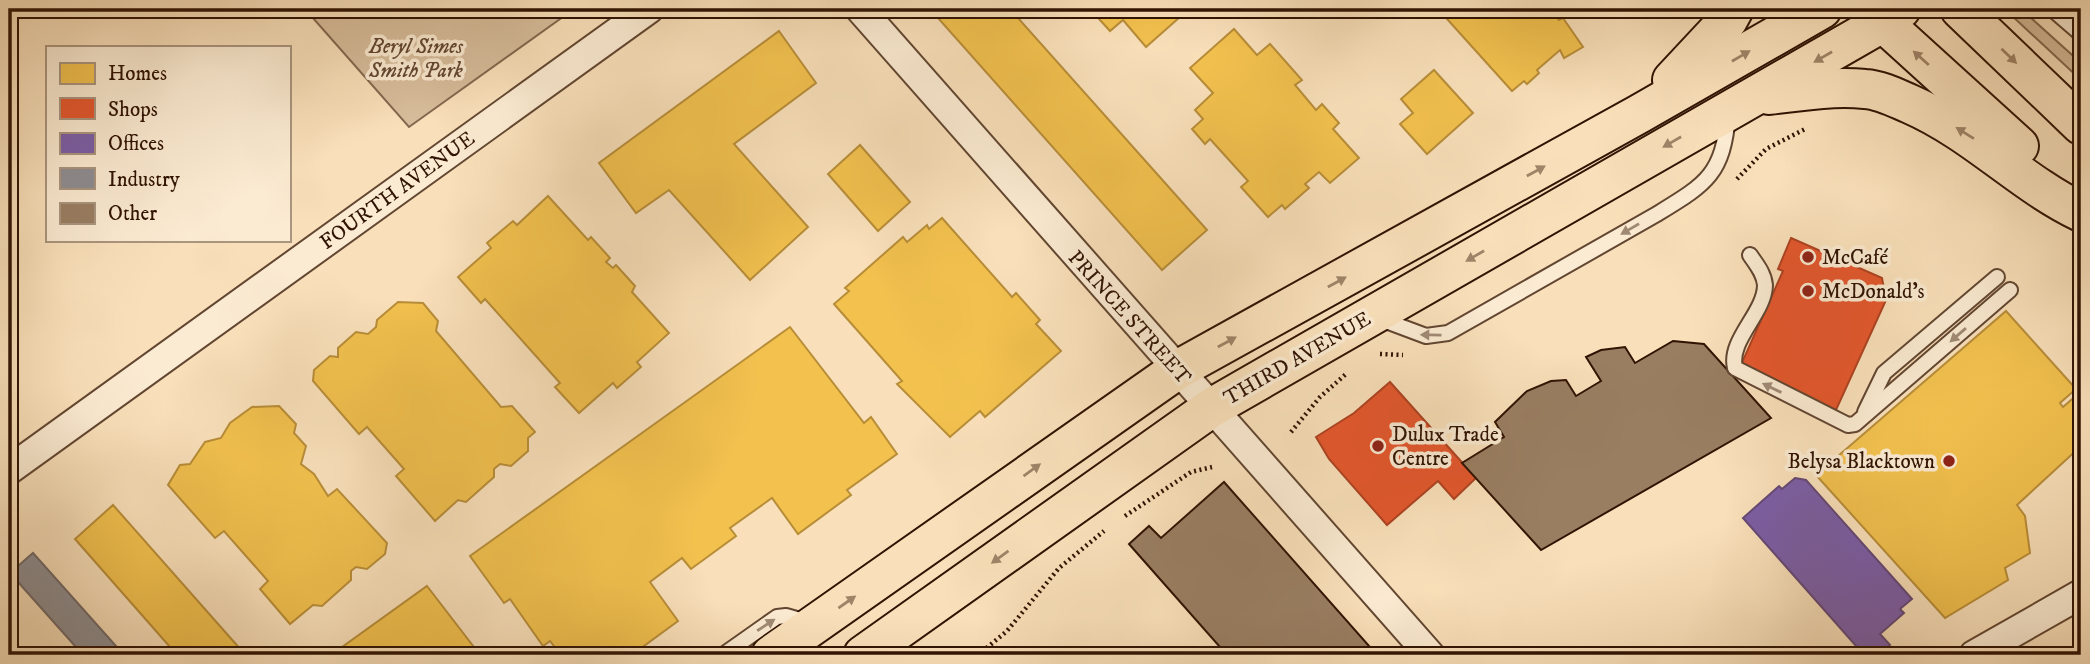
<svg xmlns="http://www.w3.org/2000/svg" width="2090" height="664" viewBox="0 0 2090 664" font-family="'IM FELL DW Pica',serif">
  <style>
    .green { fill: #d7bd9b; stroke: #84684f; stroke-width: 2 }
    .homes { fill: #f2c14e; stroke: #b88d38; stroke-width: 2 }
    .shops { fill: #e4572e; stroke: #ae4321; stroke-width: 2 }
    .offices { fill: #7b5ea7; stroke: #644876; stroke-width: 2 }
    .industry { fill: #8d8d92; stroke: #716867; stroke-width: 2 }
    .building { fill: #997e62; stroke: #301303; stroke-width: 2 }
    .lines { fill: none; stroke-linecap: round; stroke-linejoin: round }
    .lane-casing { stroke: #624631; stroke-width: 18 }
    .street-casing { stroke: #624631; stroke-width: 32 }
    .primary-casing { stroke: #301303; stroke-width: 42 }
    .path { stroke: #301303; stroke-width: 4.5; stroke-dasharray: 2 3.5; stroke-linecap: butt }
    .lane { stroke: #fbebd2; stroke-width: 14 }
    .street { stroke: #fbebd2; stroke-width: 28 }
    .primary { stroke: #f9e0ba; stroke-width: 38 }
    .oneway { fill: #9f8468 }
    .oneway2 { fill: #a08a75 }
    .poi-dot { fill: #8f2418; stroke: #fbebd2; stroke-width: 2.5 }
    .labels { text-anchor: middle; stroke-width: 7; stroke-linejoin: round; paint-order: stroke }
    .park-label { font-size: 21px; font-style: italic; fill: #624631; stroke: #fbebd2 }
    .street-label { font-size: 21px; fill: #301303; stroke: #fbebd2 }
    .poi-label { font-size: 21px; fill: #301303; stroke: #fbebd2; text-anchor: start }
  </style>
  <rect width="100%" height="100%" fill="#f9e0ba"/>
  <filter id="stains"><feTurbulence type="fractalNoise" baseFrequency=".00286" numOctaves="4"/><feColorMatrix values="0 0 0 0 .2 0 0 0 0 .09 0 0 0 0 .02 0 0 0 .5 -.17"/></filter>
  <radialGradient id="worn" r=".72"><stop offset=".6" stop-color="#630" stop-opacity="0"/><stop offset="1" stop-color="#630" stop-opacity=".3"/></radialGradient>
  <g class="green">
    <polygon points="305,9 574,9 409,127"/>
    <polygon points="2015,9 2021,9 2081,63 2081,80 2010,14"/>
  </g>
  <g class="homes">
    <polygon points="930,9 1010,9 1207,230 1162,270"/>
    <polygon points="1090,9 1189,9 1146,47 1123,20 1110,31"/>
    <polygon points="1438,9 1549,9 1559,20 1563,18 1583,47 1564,58 1560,50 1537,70 1539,73 1527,84 1524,81 1512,91"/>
    <polygon points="1234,29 1257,55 1270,44 1302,80 1295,85 1316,110 1322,104 1339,123 1333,129 1359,158 1330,183 1319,172 1305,184 1309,188 1285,209 1282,205 1268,217 1241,187 1248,181 1210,139 1205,144 1192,129 1203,119 1195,110 1213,93 1190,68"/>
    <polygon points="779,31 816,83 734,144 808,227 750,280 669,190 636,213 599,163"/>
    <polygon points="1434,70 1473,113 1427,154 1400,124 1413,113 1401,99"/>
    <polygon points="860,145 910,202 878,231 828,174"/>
    <polygon points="548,196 588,240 591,237 610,258 606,262 613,268 616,265 635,286 632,292 669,333 637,362 641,367 617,388 613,383 579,413 555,387 560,383 485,299 481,303 458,277 491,248 487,243 513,221 517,225"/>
    <polygon points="942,218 1012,297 1016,293 1040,320 1036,324 1061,351 985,417 980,411 950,437 897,384 902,381 834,304 849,291 845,288 903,237 907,242 927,225 929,229"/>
    <polygon points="398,302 423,303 438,321 436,331 501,407 512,406 535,432 528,438 528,451 511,466 500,464 494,469 494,477 466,502 458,500 435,521 396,476 404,469 367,427 359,434 313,381 314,370 330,356 338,357 338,348 356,332 368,334 376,327 377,320"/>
    <polygon points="2006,311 2076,389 2060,403 2063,407 2079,393 2081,396 2081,446 2017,505 2025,516 2030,553 2005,568 2008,580 1945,618 1816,475"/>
    <polygon points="790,327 864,423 871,417 897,454 847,490 851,495 798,534 772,498 730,528 736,536 691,569 682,558 650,582 678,621 633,654 631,651 625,655 555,655 553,653 557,650 550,641 543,646 510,599 504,603 470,556"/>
    <polygon points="279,406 296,424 294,433 306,446 301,464 314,474 328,496 337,489 387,543 385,554 367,569 356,567 351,571 351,580 322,606 313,605 290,624 260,589 268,581 224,531 215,538 168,485 180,465 190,464 205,442 221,438 230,423 252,407"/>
    <polygon points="113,505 242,651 238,655 177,655 75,539"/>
    <polygon points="427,586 480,655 331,655"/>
  </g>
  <g class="shops">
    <polygon points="1791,238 1882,278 1886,300 1836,410 1740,367 1783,271 1778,269"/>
    <polygon points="1390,382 1476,478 1454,499 1438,481 1387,525 1329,459 1316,437 1354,413"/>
  </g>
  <polygon class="offices" points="1795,478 1806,480 1912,599 1900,609 1904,613 1880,634 1890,645 1878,655 1864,655 1743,518 1779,486 1782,489"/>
  <polygon class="industry" points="33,553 124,655 83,655 10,573"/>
  <g class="building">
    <polygon points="1673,341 1704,344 1771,418 1541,550 1462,463 1504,437 1495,422 1527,391 1551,381 1566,380 1576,396 1601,381 1586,357 1601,350 1625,347 1635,363"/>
    <polygon points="1224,482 1377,655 1227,655 1129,544 1149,526 1161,538"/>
  </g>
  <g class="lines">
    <defs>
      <g id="lane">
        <polyline points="2052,9 2081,34"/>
        <path d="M1750 255C1756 264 1764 273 1765 285 1765 313 1728 340 1735 368L1848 425 1855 424 2010 290"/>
        <path d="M1378 318 1426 336 1448 333 1657 214C1706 184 1723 175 1728 115"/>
        <polyline points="1865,412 1884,373 1997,277"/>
        <polyline points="723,655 777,617 786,616 807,622"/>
      </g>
      <g id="street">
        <polyline points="860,9 1430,655"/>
        <polyline points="9,470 649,9"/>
        <polyline points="1974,655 2081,594"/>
      </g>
      <g id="primary">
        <polyline points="1868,9 2019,146"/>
        <polyline points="1960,9 2081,125"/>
        <polyline points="1672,80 1728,20 1734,9"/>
        <path d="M1769 95C1801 91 1833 86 1865 89 1881 90 1896 98 1910 104 1976 133 2019 182 2081 212"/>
        <polyline points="771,655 1177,370 1639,114 1822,9"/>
        <polyline points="863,655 1211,408 1882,23 1901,9"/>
      </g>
    </defs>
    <use href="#lane" class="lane-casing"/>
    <use href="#street" class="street-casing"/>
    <use href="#primary" class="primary-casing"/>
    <g class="path">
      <polyline points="1737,179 1766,149 1805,129"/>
      <polyline points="1380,354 1403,355"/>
      <polyline points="1291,432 1320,397 1346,374"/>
      <polyline points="1125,516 1191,472 1212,467"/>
      <polyline points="978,655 1007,631 1059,568 1104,531"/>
    </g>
    <use href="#lane" class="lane"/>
    <use href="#street" class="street"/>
    <use href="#primary" class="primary"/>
  </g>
  <defs><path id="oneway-solid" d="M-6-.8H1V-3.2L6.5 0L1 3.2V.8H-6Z" transform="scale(1.75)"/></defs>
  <g class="oneway">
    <use href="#oneway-solid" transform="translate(1741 56) rotate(-30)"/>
    <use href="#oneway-solid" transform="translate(2009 56) rotate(44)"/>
    <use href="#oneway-solid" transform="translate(1823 57) rotate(150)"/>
    <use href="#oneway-solid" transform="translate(1921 58) rotate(-138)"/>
    <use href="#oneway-solid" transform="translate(1965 133) rotate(-148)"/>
    <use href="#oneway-solid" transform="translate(1672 142) rotate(150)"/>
    <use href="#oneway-solid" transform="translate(1536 171) rotate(-29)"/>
    <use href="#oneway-solid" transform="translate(1475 256) rotate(150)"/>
    <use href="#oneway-solid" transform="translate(1337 282) rotate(-29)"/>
    <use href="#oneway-solid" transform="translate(1227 342) rotate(-29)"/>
    <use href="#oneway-solid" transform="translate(1032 470) rotate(-36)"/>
    <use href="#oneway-solid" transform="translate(1000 557) rotate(144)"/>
    <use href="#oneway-solid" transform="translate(847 602) rotate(-35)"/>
  </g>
  <g class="oneway2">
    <use href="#oneway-solid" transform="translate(1630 229) rotate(150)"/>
    <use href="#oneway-solid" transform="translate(1431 335) rotate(-179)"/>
    <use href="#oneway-solid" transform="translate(1958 335) rotate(139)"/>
    <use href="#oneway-solid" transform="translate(1772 388) rotate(-154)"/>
    <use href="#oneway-solid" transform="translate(766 625) rotate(-33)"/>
  </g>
  <g class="poi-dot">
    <circle cx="1808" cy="257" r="7"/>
    <circle cx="1808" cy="291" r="7"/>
    <circle cx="1378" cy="446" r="7"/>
    <circle cx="1949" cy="461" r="7"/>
  </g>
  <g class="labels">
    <g class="park-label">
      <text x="416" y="53">Beryl Simes<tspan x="416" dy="24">Smith Park</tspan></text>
    </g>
    <g class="street-label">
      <text transform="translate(397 190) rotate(-36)" y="7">FOURTH AVENUE</text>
      <text transform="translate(1130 317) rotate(48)" y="7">PRINCE STREET</text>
      <text transform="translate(1297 358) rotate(-30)" y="7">THIRD AVENUE</text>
    </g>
    <g class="poi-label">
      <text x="1822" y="264">McCafé</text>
      <text x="1822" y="298">McDonald's</text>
      <text x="1392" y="441">Dulux Trade<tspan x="1392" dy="24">Centre</tspan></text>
      <text x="1935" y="468" text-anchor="end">Belysa Blacktown</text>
    </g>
  </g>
  <rect width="2090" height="664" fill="none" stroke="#f9e0ba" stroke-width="35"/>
  <rect x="10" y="10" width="2069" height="643" fill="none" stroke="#301303" stroke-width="3.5"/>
  <rect x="18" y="18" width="2055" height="629" fill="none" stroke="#301303" stroke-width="2"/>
  <rect x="46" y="46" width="245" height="196" fill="#fbebd2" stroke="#aa957f" stroke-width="2"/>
  <rect x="60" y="63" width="35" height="21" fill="#f2c14e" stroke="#aa957f" stroke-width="2"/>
  <text x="108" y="80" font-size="21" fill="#301303">Homes</text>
  <rect x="60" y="98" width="35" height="21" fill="#e4572e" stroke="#aa957f" stroke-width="2"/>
  <text x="108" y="116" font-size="21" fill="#301303">Shops</text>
  <rect x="60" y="133" width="35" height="21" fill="#7b5ea7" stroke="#aa957f" stroke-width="2"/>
  <text x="108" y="150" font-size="21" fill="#301303">Offices</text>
  <rect x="60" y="168" width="35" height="21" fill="#8d8d92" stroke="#aa957f" stroke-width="2"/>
  <text x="108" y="186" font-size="21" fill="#301303">Industry</text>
  <rect x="60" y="203" width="35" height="21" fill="#997e62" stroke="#aa957f" stroke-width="2"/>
  <text x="108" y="220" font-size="21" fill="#301303">Other</text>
  <rect width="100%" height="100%" filter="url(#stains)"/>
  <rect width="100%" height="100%" fill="url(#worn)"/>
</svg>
